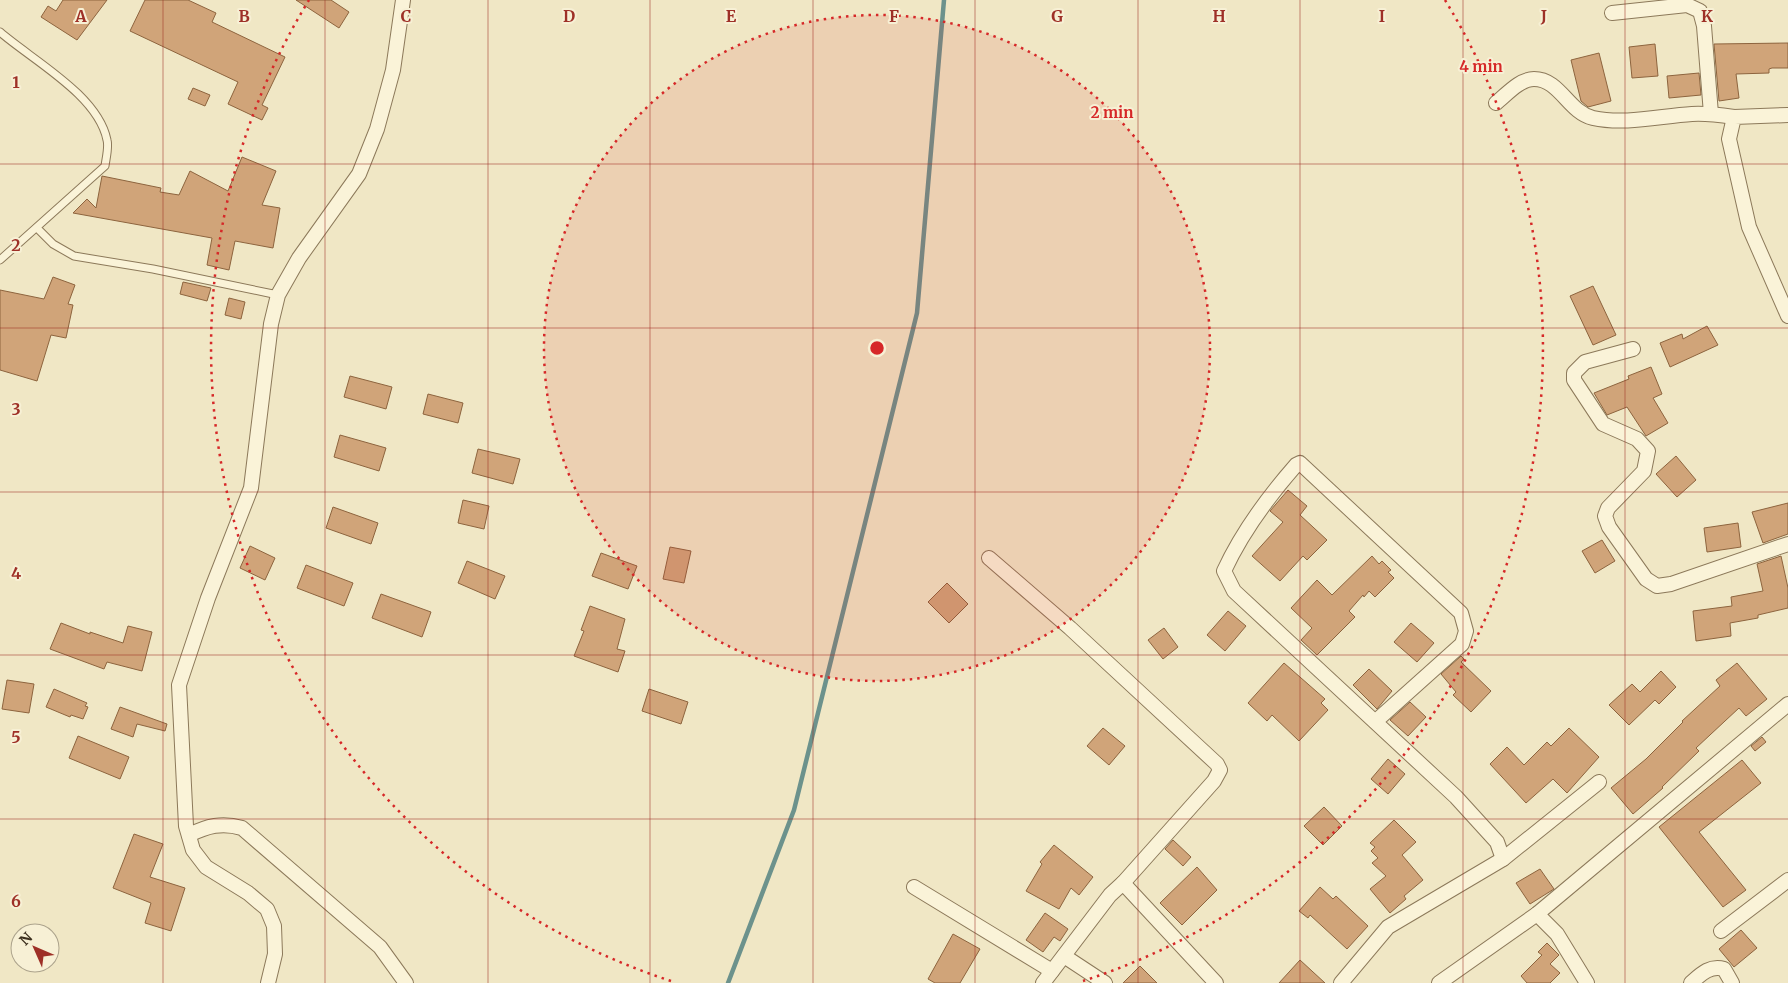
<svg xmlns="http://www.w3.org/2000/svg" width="1788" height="983" viewBox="0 0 1788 983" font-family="Merriweather,serif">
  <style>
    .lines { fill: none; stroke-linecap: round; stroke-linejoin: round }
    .stream { stroke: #6c928c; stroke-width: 4.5 }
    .building { fill: #d0a479; stroke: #8d643e }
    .service-casing { stroke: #8c795a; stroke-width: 9 }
    .minor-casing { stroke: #8c795a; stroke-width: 16 }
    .service { stroke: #faf3d8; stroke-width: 7 }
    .minor { stroke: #faf3d8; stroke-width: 14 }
    .grid { fill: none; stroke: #9e3027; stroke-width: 1; stroke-opacity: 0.55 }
    .ring { fill: none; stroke: #d62828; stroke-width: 2.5; stroke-dasharray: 2.5 5 }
    .grid-label { font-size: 16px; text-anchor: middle; font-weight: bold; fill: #9e3027; stroke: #f7f0d5; stroke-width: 4; stroke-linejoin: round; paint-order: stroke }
    .centre { fill: #d62828; stroke: #f7f0d5; stroke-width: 2.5 }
    .ring-label { font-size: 15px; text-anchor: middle; font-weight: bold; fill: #d62828; stroke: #f7f0d5; stroke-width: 4; stroke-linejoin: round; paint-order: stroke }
  </style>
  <rect width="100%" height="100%" fill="#f0e7c5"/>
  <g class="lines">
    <polyline class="stream" points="728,983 794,810 917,313 944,0"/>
  </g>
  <g class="building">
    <polygon points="63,0 107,0 77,40 41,17 48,6 56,11"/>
    <polygon points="145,0 188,0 216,13 212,22 285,57 262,105 268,108 262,120 228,104 238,82 130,31"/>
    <polygon points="296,0 331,0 349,12 339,28"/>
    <polygon points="1788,43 1788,68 1772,68 1769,69 1769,73 1736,74 1739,98 1719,101 1714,44"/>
    <polygon points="1655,44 1658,76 1632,78 1629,47"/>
    <polygon points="1599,53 1611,101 1588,107 1581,101 1571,60"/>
    <polygon points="1699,73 1701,95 1669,98 1667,76"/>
    <polygon points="193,88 210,95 205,106 188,99"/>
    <polygon points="242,157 276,171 262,205 280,208 273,248 235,241 229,270 207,265 212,238 73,213 87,199 96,208 102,176 161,188 160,192 179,195 190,171 228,191"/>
    <polygon points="53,277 75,285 68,304 73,305 66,338 51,335 37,381 0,370 0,290 44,299"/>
    <polygon points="183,282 211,288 207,301 180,294"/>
    <polygon points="1593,286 1616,335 1593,345 1570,296"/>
    <polygon points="229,298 245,302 241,319 225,315"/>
    <polygon points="1707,326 1718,345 1670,367 1660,343 1682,334 1683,339"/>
    <polygon points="1651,367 1662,394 1653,398 1668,423 1646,436 1627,407 1607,415 1594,393 1629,379 1628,376"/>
    <polygon points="350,376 392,387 386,409 344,397"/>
    <polygon points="428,394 463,403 458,423 423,414"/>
    <polygon points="340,435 386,448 379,471 334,457"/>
    <polygon points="478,449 520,459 513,484 472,473"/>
    <polygon points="1676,456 1696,480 1677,497 1656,474"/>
    <polygon points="1288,490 1307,506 1300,515 1327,540 1307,560 1303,556 1280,581 1252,556 1283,522 1270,511"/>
    <polygon points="463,500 489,506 484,529 458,523"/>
    <polygon points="1788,503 1788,534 1763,543 1752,512"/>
    <polygon points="333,507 378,523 371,544 326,528"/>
    <polygon points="1738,523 1741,547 1707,552 1704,528"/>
    <polygon points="1602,540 1615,561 1595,573 1582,551"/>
    <polygon points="250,546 275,558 265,580 240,568"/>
    <polygon points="670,547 691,551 684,583 663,579"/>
    <polygon points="601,553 637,566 628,589 592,576"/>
    <polygon points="1372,556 1379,564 1382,561 1391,570 1388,572 1394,578 1375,597 1369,591 1364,597 1363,595 1349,611 1355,617 1317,655 1301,640 1312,628 1291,608 1317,580 1332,595"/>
    <polygon points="1781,556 1788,588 1788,608 1758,615 1758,618 1730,623 1731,636 1696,641 1693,611 1732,606 1731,597 1763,591 1757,564"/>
    <polygon points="467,561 505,576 495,599 458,583"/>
    <polygon points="306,565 353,583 344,606 297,588"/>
    <polygon points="947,583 968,604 949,623 928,602"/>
    <polygon points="381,594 431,612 422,637 372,618"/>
    <polygon points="590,606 625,619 617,649 625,651 618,672 574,656 584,631 581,630"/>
    <polygon points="1228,611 1246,626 1225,651 1207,635"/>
    <polygon points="61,623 90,634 90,632 123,643 128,626 152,632 142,671 107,662 104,669 50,649"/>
    <polygon points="1411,623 1434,643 1417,662 1394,642"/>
    <polygon points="1164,628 1178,647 1163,659 1148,640"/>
    <polygon points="1461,656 1464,659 1461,662 1491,691 1471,712 1453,695 1456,692 1441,674"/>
    <polygon points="1284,663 1325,699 1321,703 1328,710 1299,741 1272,715 1267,721 1248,703"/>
    <polygon points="1737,663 1767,699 1746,716 1739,708 1696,748 1699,751 1662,787 1663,788 1633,814 1611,788 1646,759 1683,722 1682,721 1720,686 1716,680"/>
    <polygon points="1369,669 1392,691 1377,709 1353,685"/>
    <polygon points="1661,671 1676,687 1659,704 1655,700 1629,725 1609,705 1632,684 1640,692"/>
    <polygon points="7,680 34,684 29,713 2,709"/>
    <polygon points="54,689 87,703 85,706 88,707 83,719 71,715 70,717 46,707"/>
    <polygon points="649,689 688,702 681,724 642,711"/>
    <polygon points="1410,702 1426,717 1408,736 1390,720"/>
    <polygon points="120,707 167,724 165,731 137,724 133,737 111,729"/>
    <polygon points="1103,728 1125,746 1109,765 1087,746"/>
    <polygon points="1569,728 1599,757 1567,793 1553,779 1526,803 1490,764 1507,747 1524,765 1547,742 1551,746"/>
    <polygon points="78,736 129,757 120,779 69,758"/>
    <polygon points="1762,737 1766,742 1755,751 1751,746"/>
    <polygon points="1388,759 1405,774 1388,794 1371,779"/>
    <polygon points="1742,760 1761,783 1699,832 1746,890 1723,907 1659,827"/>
    <polygon points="1324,807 1342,826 1323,845 1304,826"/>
    <polygon points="1394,820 1416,842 1402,855 1423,880 1404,896 1406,899 1390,913 1370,889 1386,876 1372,863 1378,858 1371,851 1375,847 1370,843"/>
    <polygon points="134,834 163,844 150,877 185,888 171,931 145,923 151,903 113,888"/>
    <polygon points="1173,840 1191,857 1183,866 1165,849"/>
    <polygon points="1054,845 1093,877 1079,895 1071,888 1059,909 1026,891 1042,864 1040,862"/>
    <polygon points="1197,867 1217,890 1182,925 1160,903"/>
    <polygon points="1540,869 1554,889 1530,904 1516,883"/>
    <polygon points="1320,887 1333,899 1336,896 1368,926 1347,949 1310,915 1308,918 1299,911"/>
    <polygon points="1045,913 1068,929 1060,941 1054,937 1043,952 1026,940"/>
    <polygon points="1741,930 1757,948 1734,967 1719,949"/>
    <polygon points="953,934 980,949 960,983 935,983 928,979"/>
    <polygon points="1547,943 1559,955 1550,964 1560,973 1550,983 1527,983 1521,976 1542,955 1538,952"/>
    <polygon points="1300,960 1325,983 1279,983"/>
    <polygon points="1140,966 1157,983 1123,983"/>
  </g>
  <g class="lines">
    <defs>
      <g id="service">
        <path d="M0 32C32 60 98 95 107 140 109 147 106 158 105 166L0 260"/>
        <polyline points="37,228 53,244 74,256 153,269 278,295"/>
      </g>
      <g id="minor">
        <polyline points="1612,13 1687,5 1700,11 1704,26 1711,114"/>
        <path d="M1496 103C1507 94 1520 79 1534 79 1560 79 1568 112 1593 118 1625 125 1660 116 1692 114 1706 113 1720 115 1734 117"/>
        <polyline points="1788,115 1734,117 1729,139 1749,227 1788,316"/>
        <polyline points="1633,349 1585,362 1574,373 1574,380 1603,424 1637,439 1648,451 1644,471 1608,508 1605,516 1609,527 1646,579 1657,586 1671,584 1788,544"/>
        <polyline points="989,558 1070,628 1217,764 1220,770 1214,781 1123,883"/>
        <path d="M1376 721 1462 644 1466 631 1461 613 1300 463 1296 465C1268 497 1242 532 1224 571L1234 591 1456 797 1497 842 1503 859"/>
        <path d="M189 835C207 826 222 822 242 828L380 947 406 983"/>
        <polyline points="914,887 1052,971"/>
        <polyline points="1537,914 1557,934 1587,983"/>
        <polyline points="1721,931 1788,880"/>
        <polyline points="1064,956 1105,983"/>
        <polyline points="268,983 275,954 274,926 267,909 248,893 206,867 193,850 186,826 179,685 208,598 251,488 271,324 278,295 299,258 359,174 377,129 393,70 403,0"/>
        <polyline points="1043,983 1110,895 1123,883 1216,983"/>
        <polyline points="1341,983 1388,927 1503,859 1599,782"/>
        <polyline points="1439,983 1537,914 1788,704"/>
        <path d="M1691 983C1701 974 1710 965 1724 969L1732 983"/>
      </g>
    </defs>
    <use href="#service" class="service-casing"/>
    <use href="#minor" class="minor-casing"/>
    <use href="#service" class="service"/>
    <use href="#minor" class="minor"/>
  </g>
  <path class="grid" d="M163 0V983M325 0V983M488 0V983M650 0V983M813 0V983M975 0V983M1138 0V983M1300 0V983M1463 0V983M1625 0V983M0 164H1788M0 328H1788M0 492H1788M0 655H1788M0 819H1788"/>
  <circle cx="877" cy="348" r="333" fill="#d62828" fill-opacity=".12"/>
  <g class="ring">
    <circle cx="877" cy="348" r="333"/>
    <path d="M671 981A666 666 0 0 1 309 0M1445 0A666 666 0 0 1 1083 981"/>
  </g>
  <g class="grid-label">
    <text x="81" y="22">A</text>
    <text x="244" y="22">B</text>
    <text x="406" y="22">C</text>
    <text x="569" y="22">D</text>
    <text x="731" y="22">E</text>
    <text x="894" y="22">F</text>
    <text x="1057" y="22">G</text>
    <text x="1219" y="22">H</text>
    <text x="1382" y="22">I</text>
    <text x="1544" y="22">J</text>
    <text x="1707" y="22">K</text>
    <text x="16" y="88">1</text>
    <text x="16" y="251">2</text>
    <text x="16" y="415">3</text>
    <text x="16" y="579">4</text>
    <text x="16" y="743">5</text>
    <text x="16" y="907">6</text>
  </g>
  <circle cx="877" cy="348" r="8" class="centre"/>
  <g class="ring-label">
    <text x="1481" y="72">4 min</text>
    <text x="1112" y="118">2 min</text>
  </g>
  <g transform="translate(35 948) rotate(315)"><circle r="24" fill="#f7f0d5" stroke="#aca38c"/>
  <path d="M0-4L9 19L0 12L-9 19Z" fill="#9e3027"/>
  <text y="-8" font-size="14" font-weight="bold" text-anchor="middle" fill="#3c2f1e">N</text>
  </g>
</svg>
